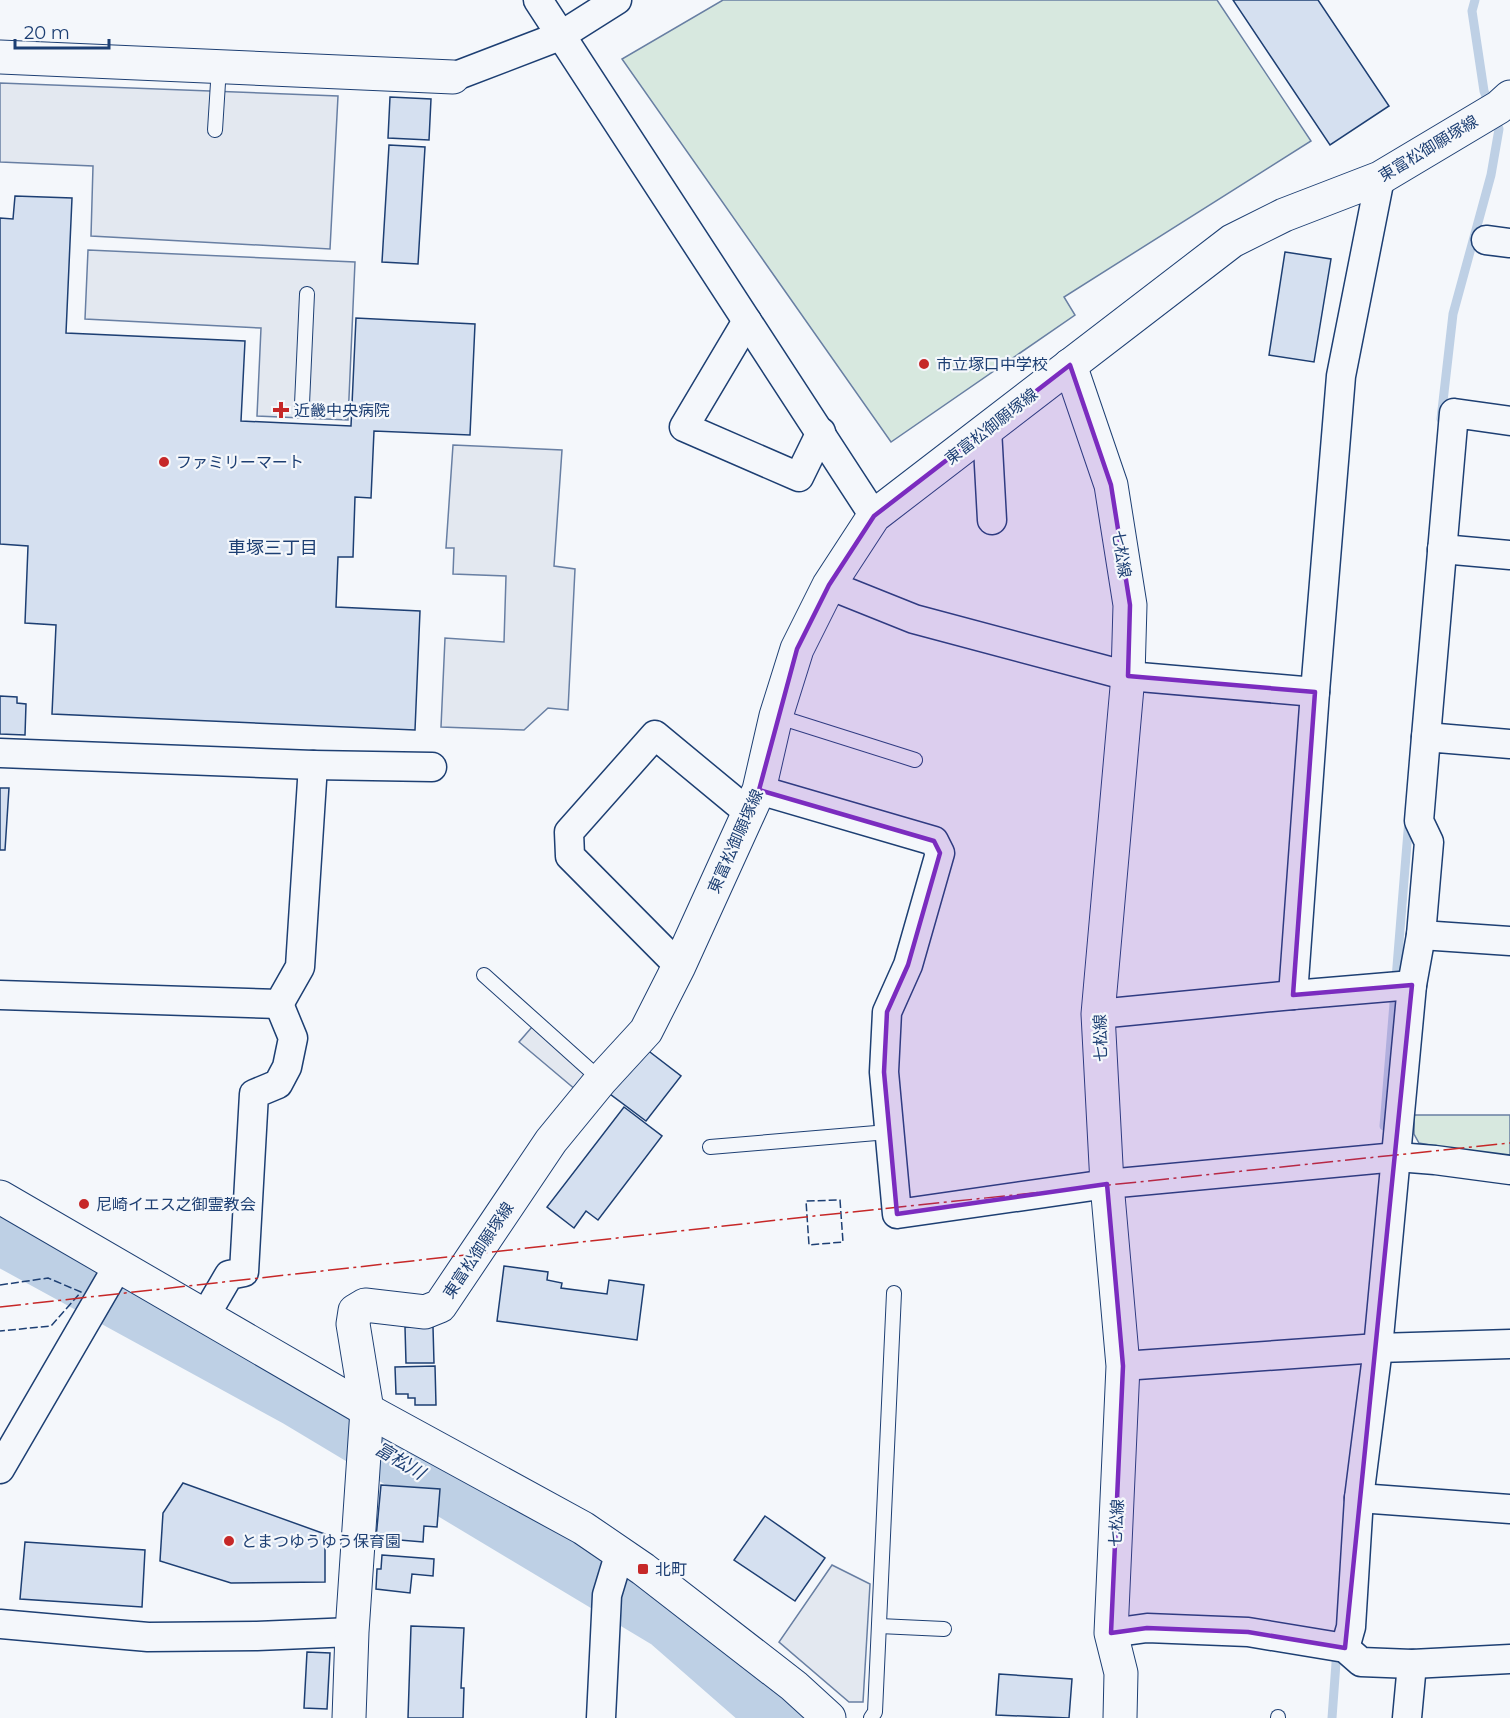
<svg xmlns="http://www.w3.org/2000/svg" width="1510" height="1718" viewBox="0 0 1510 1718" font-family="Montserrat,'Noto Sans JP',sans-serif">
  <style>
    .green { fill: #d7e8df; stroke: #687fa3; stroke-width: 1.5 }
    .parking { fill: #e3e8f0; stroke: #687fa3; stroke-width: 1.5 }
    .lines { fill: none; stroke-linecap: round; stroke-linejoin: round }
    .stream { stroke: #bed0e5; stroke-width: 9 }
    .river { stroke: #bed0e5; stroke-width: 57 }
    .building { fill: #d5e0f0; stroke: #1d3f73; stroke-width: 1.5 }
    .lane-casing { stroke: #1d3f73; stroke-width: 16 }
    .street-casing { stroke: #1d3f73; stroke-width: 31 }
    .secondary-casing { stroke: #1d3f73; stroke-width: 35 }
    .lane { stroke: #f4f7fb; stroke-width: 14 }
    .street { stroke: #f4f7fb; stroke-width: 28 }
    .secondary { stroke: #f4f7fb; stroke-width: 33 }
    .fence { stroke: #1d3f73; stroke-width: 1.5; stroke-dasharray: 8 3; stroke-linecap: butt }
    .power { stroke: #c62828; stroke-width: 1.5; stroke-dasharray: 21 4.5 3 4.5; stroke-linecap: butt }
    .marked { fill: #7b2cbf; fill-opacity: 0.2; stroke: #7b2cbf; stroke-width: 4.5; stroke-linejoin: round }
    .poi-dot { fill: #c62828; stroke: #f4f7fb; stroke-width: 2 }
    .labels { text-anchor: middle; stroke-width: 4.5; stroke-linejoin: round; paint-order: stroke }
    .street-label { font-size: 16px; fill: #1d3f73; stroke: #f4f7fb }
    .poi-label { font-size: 16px; fill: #1d3f73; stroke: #f4f7fb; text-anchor: start }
    .neighbourhood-label { font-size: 18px; fill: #1d3f73; stroke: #f4f7fb }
    .water-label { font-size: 18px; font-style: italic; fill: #1d3f73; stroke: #f4f7fb }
  </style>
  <rect width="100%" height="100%" fill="#f4f7fb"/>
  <g class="green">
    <polygon points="723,0 1217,0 1311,141 1064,297 1075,315 891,442 622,59"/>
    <polygon points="1414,1115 1510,1115 1510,1158 1498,1158 1419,1143 1414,1134"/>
  </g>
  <g class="parking">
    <polygon points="0,83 338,96 330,249 91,236 93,166 0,162"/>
    <polygon points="88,250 355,262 348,420 257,416 261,328 85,319"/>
    <polygon points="453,445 562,450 554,566 575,569 568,710 548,708 524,730 441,727 445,638 504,642 506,576 453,574 454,548 446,548"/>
    <polygon points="532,1027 589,1075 576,1090 519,1042"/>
    <polygon points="832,1565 870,1584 863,1702 849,1702 779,1642"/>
  </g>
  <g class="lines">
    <g class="stream">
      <polyline points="1441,419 1453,314 1491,175 1499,129 1484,91 1472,11 1475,0"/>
      <polyline points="1384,1126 1409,819"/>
      <polyline points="1332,1718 1337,1649"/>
    </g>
    <polyline class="river" points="0,1236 298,1399 668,1621 779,1718"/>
  </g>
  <g class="building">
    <polygon points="1233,0 1318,0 1389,106 1330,145"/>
    <polygon points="390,97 431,99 429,140 388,138"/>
    <polygon points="389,145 425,147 418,264 382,262"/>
    <polygon points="15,196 72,198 66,333 245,341 241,421 351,426 356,318 475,324 470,435 374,431 371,498 355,497 353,557 338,557 336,607 420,611 415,730 52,714 56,625 25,623 28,546 0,544 0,218 13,219"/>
    <polygon points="1285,252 1331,259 1314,362 1269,355"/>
    <polygon points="0,696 17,697 17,703 26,704 25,735 0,734"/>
    <polygon points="0,788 9,788 5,850 0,850"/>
    <polygon points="646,1049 681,1076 646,1121 610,1094"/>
    <polygon points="624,1107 662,1136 598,1220 586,1211 574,1228 547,1207"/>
    <polygon points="504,1266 548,1272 547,1280 562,1283 561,1288 607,1294 609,1280 644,1285 637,1340 497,1321"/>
    <polygon points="405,1327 433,1327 434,1363 406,1363"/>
    <polygon points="435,1366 436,1405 415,1405 415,1398 408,1398 408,1394 396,1394 395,1367"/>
    <polygon points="183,1483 325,1534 325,1582 231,1583 160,1561 163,1513"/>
    <polygon points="381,1485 440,1489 437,1527 424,1526 423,1542 376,1538"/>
    <polygon points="765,1516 825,1558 795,1601 734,1560"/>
    <polygon points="25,1542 145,1550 142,1607 20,1599"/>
    <polygon points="382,1555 434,1559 433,1576 412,1574 410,1593 376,1589 377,1569 381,1569"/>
    <polygon points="411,1626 464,1628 461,1688 464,1688 463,1718 408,1718"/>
    <polygon points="307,1652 330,1653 327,1709 304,1708"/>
    <polygon points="999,1674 1072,1679 1069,1718 996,1715"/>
  </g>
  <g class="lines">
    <defs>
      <g id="lane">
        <polyline points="215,130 219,67"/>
        <polyline points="302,404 307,294"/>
        <polyline points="776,716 915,760"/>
        <polyline points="484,975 601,1080"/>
        <polyline points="710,1147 888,1132"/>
        <polyline points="879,1626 944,1629"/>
        <polyline points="871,1718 875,1712 894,1293"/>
        <polyline points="1278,1718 1278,1717"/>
      </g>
      <g id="street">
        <polyline points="538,0 874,516"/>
        <polyline points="453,77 560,36 617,0"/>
        <polyline points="1380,178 1341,376 1315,692 1293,995 1412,985"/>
        <polyline points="1486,240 1510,243"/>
        <polyline points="747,321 684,427 799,477 821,432"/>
        <polyline points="987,429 992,520"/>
        <polyline points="1442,549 1510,555"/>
        <polyline points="829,585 914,619 1128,676 1315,692"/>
        <polyline points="1426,737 1454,413 1510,421"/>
        <polyline points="0,753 313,765 432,767"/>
        <polyline points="759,790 934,841 940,853 908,965 887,1012 884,1072 897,1214 1107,1184 1397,1157 1435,1160 1510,1170"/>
        <polyline points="1421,935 1510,941"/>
        <polyline points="679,966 570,856 569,832 655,735 748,812"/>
        <polyline points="0,995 279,1004 300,967 313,765"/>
        <polyline points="1098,1014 1293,995"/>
        <polyline points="205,1316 229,1275 244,1272 254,1094 278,1084 287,1067 293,1038 279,1004"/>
        <polyline points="1123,1366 1378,1348 1510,1344"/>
        <polyline points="0,1469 118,1266"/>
        <polyline points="1359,1498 1510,1509"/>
        <polyline points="0,1624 148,1637 257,1636 352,1632"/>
        <polyline points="1111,1633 1147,1628 1248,1632 1345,1648 1361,1662 1412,1664 1510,1659"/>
        <polyline points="1345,1648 1351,1627 1359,1498 1378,1348 1412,985 1421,935 1429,842 1419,821 1426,737 1510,744"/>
        <polyline points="601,1718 607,1595 620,1552"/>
        <polyline points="1407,1718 1412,1664"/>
      </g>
      <g id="secondary">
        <polyline points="0,57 453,77"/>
        <polyline points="1070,365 1111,485 1130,605 1128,676 1098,1014 1107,1184 1123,1366 1111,1633 1121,1673 1120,1718"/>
        <polyline points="0,1197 367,1410 583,1528 643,1569 794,1686 829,1718"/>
        <polyline points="349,1718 352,1632 367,1410 353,1324 355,1311 365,1305 425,1312 440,1306 551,1141 601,1080 646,1031 679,966 759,790 776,716 797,649 829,585 874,516 1232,241 1284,215 1380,178 1499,107 1510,97"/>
      </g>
    </defs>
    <use href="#lane" class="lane-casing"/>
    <use href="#street" class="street-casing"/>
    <use href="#secondary" class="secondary-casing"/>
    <use href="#lane" class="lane"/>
    <use href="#street" class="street"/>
    <use href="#secondary" class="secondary"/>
    <g class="fence">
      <polygon points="840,1200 843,1242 809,1245 806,1201"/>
      <polyline points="0,1285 48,1278 81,1292 51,1326 0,1331"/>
    </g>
    <polyline class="power" points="0,1307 823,1215 1510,1143"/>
  </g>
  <path class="marked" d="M1070 365 1111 485 1130 605 1128 676 1315 692 1293 995 1412 985 1345 1648 1248 1632 1147 1628 1111 1633 1123 1366 1107 1184 897 1214 884 1072 887 1012 908 965 940 853 934 841 759 790 797 649 829 585 874 516Z"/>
  <g class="poi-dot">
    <circle cx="924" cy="364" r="6"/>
    <path d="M278 401h6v6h6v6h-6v6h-6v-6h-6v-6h6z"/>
    <circle cx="164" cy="462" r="6"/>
    <circle cx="84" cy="1204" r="6"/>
    <circle cx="229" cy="1541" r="6"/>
    <rect x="637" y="1563" width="12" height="12" rx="3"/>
  </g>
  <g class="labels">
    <g class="street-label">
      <text transform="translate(1428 148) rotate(-31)" y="6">東富松御願塚線</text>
      <text transform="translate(991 426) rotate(-38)" y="6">東富松御願塚線</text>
      <text transform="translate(1122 554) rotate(81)" y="6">七松線</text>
      <text transform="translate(735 841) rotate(-66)" y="6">東富松御願塚線</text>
      <text transform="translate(1100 1038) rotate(-91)" y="6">七松線</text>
      <text transform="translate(478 1250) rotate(-56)" y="6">東富松御願塚線</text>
      <text transform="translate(1116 1523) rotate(-87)" y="6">七松線</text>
    </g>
    <g class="poi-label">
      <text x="936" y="370">市立塚口中学校</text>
      <text x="294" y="416">近畿中央病院</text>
      <text x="176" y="468">ファミリーマート</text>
      <text x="96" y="1210">尼崎イエス之御霊教会</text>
      <text x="241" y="1547">とまつゆうゆう保育園</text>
      <text x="655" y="1575">北町</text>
    </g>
    <g class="neighbourhood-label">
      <text x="273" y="554">車塚三丁目</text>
    </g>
    <g class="water-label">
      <text transform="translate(400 1461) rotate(31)" y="6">富松川</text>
    </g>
  </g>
  <path d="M15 39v9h94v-9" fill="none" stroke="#1d3f73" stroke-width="3"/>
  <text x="24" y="39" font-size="18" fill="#1d3f73" stroke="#f4f7fb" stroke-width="4.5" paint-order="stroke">20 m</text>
</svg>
